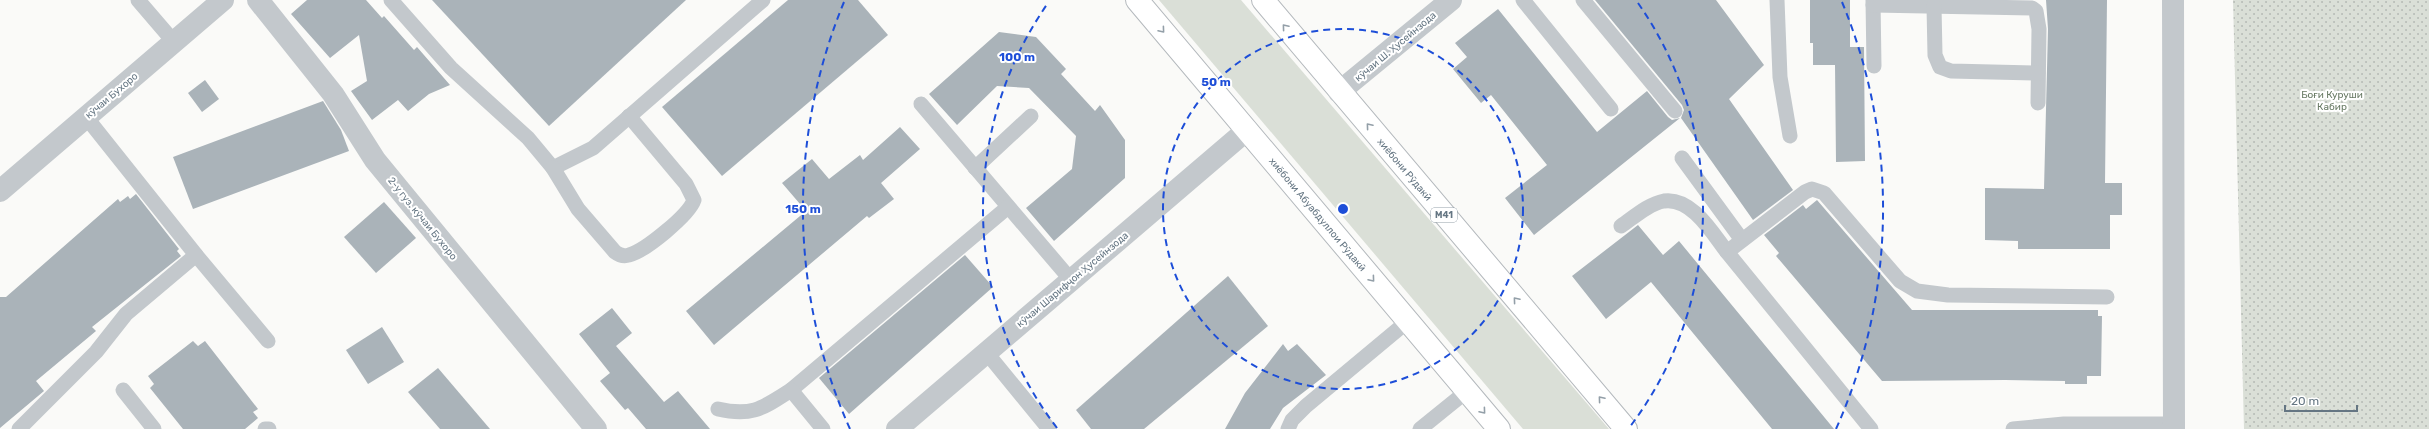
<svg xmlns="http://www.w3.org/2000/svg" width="2429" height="429" viewBox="0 0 2429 429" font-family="Rubik,sans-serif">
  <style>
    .green { fill: #dadfd7 }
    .park { fill: url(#park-dots) }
    .building { fill: #aab3b9 }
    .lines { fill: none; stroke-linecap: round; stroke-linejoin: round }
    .trunk-casing { stroke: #b4b9bd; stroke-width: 24 }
    .service { stroke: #c3c8cc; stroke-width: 15 }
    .minor { stroke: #c3c8cc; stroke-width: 22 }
    .tertiary { stroke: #c3c8cc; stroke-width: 22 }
    .trunk { stroke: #fff; stroke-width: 22 }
    .oneway { stroke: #939fa8 }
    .ring { fill: none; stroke: #1d4ed8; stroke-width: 2; stroke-dasharray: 7 5 }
    .labels { text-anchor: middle; stroke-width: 4; stroke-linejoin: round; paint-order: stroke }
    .shield { fill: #fff; stroke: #939fa8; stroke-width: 1 }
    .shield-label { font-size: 9px; font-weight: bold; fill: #657683 }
    .street-label { font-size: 10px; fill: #657683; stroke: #fff }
    .park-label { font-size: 10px; fill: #687a64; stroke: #fff }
    .centre { fill: #1d4ed8; stroke: #fff; stroke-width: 2 }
    .ring-label { font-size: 12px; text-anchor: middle; font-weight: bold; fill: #1d4ed8; stroke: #fff; stroke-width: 4; stroke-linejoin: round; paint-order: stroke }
  </style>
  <defs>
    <pattern id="park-dots" width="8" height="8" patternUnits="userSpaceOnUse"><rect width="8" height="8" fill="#dadfd7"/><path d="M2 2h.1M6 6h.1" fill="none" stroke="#b4b9b4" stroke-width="1.8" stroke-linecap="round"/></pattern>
  </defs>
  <rect width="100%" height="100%" fill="#fafaf8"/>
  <polygon class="green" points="1159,0 1241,0 1609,429 1523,429"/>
  <polygon class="park" points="2233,0 2429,0 2429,429 2244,429"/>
  <g class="building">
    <polygon points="307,0 366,0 382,18 384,16 414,50 417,47 450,85 429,94 408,111 398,100 372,120 351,91 367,81 359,35 330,58 291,14"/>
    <polygon points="432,0 686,0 549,126"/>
    <polygon points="788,0 858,0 888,35 722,176 662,107"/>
    <polygon points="1595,0 1716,0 1764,65 1729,99 1793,190 1753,220 1681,118 1684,110 1682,105"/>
    <polygon points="1810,0 1850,0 1850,47 1864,47 1865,161 1836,162 1835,65 1813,65 1813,43 1810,43"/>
    <polygon points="2046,0 2107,0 2105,183 2122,183 2122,215 2110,215 2110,249 2018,249 2018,241 1985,240 1985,188 2044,189 2048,29"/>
    <polygon points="1498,9 1597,132 1647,91 1668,117 1672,120 1680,118 1534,235 1505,198 1547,165 1491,95 1481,103 1453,69 1467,57 1455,43"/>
    <polygon points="999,32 1036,37 1066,69 1061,74 1095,111 1100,105 1125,140 1125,178 1054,241 1026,208 1072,169 1076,136 1029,88 997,86 957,125 929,94"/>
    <polygon points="205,80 219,99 202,112 188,93"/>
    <polygon points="323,101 341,130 349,151 193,209 173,157"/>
    <polygon points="900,127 920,149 881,183 894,199 869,218 867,216 714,345 686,311 806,211 782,183 812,159 829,179 860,155 863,160"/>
    <polygon points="136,194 179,249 177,251 181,256 92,327 96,331 36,381 44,391 0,428 0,297 6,297 118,199 120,202 128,196 130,199"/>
    <polygon points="1817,200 1912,310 2098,310 2098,316 2102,316 2101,376 2087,376 2087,384 2065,384 2065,381 2005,380 1882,381 1776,256 1779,253 1764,235 1803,205 1806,209"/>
    <polygon points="384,202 416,238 376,273 344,237"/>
    <polygon points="1638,225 1663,255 1679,241 1834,429 1772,429 1651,282 1606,319 1572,276"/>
    <polygon points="965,255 993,287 849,414 819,378"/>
    <polygon points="1228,276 1268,326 1144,429 1091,429 1076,410"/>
    <polygon points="612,308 632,333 616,346 664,402 678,391 710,429 646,429 628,408 625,410 600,381 610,373 579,334"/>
    <polygon points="382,327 404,362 368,384 346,350"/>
    <polygon points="193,341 198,346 205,341 258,409 253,412 258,418 245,429 183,429 150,388 154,384 148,376"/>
    <polygon points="1283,344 1288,351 1297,344 1326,375 1283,408 1270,429 1225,429 1245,393"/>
    <polygon points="438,368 490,429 440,429 408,392"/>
  </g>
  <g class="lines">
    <defs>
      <g id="trunk">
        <polyline points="1137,0 1499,429"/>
        <polyline points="1263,0 1626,429"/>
      </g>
    </defs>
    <use href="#trunk" class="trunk-casing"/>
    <g class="service">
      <polyline points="138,0 174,42"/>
      <polyline points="391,0 451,68 528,138 553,168 593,148 763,0"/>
      <polyline points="1523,0 1611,109"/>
      <polyline points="1583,0 1675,111"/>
      <polyline points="1777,0 1780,77 1790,136"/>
      <polyline points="1873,0 1874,66"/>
      <polyline points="1873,5 2032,8 2036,11 2039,29 2038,103"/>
      <polyline points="1934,6 1935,55 1940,67 1951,71 2038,73"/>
      <polyline points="921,104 1071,280"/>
      <polyline points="1682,158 1742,240"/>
      <path d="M553 168 578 209 615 252C619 255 623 257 629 255 645 251 689 215 694 200L686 184 629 116"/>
      <polyline points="975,168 1031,116"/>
      <path d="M1621 226C1633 218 1648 204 1664 201 1692 197 1713 234 1727 252"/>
      <polyline points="196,255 268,341"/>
      <polyline points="986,352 1049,429"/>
      <polyline points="123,390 154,429"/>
      <polyline points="791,390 1008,207"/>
      <path d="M718 409C752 417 763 408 791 390L823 429"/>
      <polyline points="19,429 96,352 126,314 196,255 86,117"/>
      <polyline points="265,429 269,429"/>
      <polyline points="1288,429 1292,420 1306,406 1408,321"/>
      <polyline points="1420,429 1467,391"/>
      <polyline points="1871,429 1727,252 1805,192 1812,189 1824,193 1900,281 1917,291 1948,295 2107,297"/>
      <polyline points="2013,429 2064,424 2174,424"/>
    </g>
    <g class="minor">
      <polyline points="258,0 333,94 375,160 596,429"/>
      <polyline points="2173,0 2174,429"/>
      <polyline points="1339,92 1451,0"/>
      <polyline points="897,429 1247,130"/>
    </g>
    <polyline class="tertiary" points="0,191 223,0"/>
    <use href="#trunk" class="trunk"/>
  </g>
  <defs><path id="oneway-chevron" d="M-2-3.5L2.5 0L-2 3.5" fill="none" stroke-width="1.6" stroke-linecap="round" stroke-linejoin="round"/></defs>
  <g class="oneway">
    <use href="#oneway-chevron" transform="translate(1285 27) rotate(-130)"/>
    <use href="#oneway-chevron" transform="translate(1162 30) rotate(50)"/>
    <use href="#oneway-chevron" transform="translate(1369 126) rotate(-130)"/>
    <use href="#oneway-chevron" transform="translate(1372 279) rotate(50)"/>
    <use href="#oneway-chevron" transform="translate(1516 300) rotate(-130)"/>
    <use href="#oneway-chevron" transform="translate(1601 399) rotate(-130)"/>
    <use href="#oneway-chevron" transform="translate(1483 411) rotate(50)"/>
  </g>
  <g class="ring">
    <circle cx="1343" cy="209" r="180"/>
    <path d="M1057 428A360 360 0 0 1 1048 3M1638 3A360 360 0 0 1 1629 428"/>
    <path d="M850 429A540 540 0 0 1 844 2M1842 2A540 540 0 0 1 1836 429"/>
  </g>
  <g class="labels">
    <rect class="shield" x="1431" y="208" width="26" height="14" rx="3"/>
    <g class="shield-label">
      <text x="1444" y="218">M41</text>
    </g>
    <g class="street-label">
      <text transform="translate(1395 46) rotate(-40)" y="4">кӯчаи Ш. Ҳусейнзода</text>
      <text transform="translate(111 95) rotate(-40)" y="4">кӯчаи Бухоро</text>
      <text transform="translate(1405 169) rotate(50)" y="4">хиёбони Рӯдакӣ</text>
      <text transform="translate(1318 214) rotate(50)" y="4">хиёбони Абуабдуллои Рӯдакӣ</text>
      <text transform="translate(423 218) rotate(51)" y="4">2-у гуз. кӯчаи Бухоро</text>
      <text transform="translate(1072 279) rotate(-40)" y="4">кӯчаи Шарифҷон Ҳусейнзода</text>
    </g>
    <g class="park-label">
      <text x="2332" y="98">Боғи Куруши<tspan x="2332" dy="12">Кабир</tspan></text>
    </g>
  </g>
  <circle cx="1343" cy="209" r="6" class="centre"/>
  <g class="ring-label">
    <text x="1017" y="61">100 m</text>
    <text x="1216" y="86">50 m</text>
    <text x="803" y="213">150 m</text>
  </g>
  <path d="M2285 405v6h72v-6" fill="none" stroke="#657683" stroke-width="2"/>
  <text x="2291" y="405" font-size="12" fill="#657683" stroke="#ffffff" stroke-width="3" paint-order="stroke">20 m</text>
</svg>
